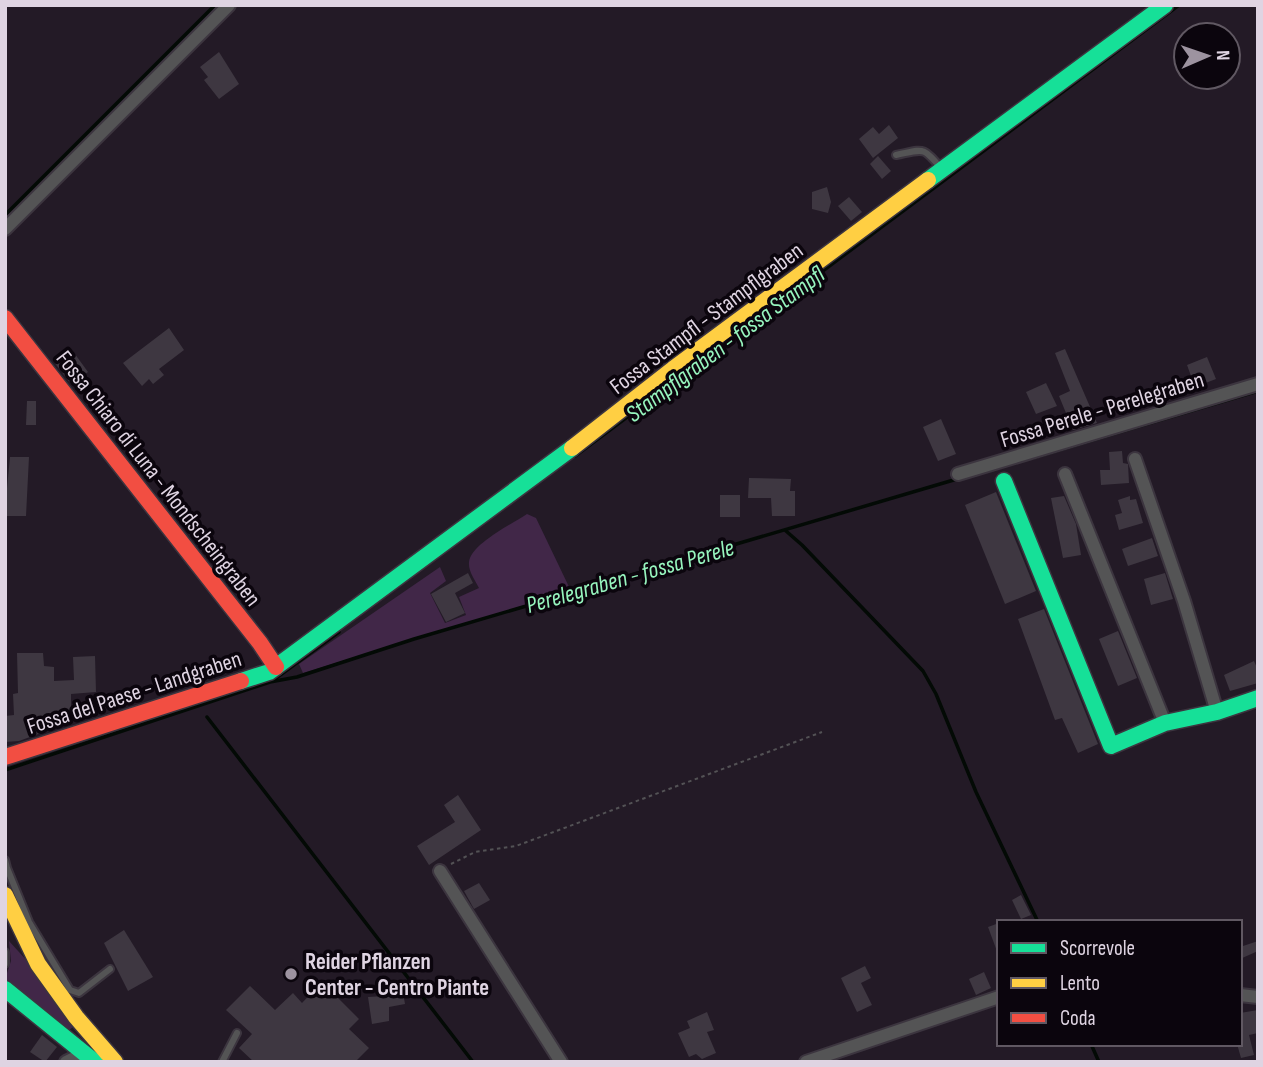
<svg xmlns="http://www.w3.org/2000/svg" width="1263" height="1067" viewBox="0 0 1263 1067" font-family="'Sofia Sans Condensed',sans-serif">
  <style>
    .green { fill: #412748 }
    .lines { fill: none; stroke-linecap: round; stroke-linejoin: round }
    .stream { stroke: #030a05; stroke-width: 3.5 }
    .building { fill: #3e3741 }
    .lane-casing { stroke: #3c353f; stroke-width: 10 }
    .street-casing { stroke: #3c353f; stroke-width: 16 }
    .fast-casing { stroke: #3c353f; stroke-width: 19 }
    .slow-casing { stroke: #3c353f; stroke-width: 19 }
    .jam-casing { stroke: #3c353f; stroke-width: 19 }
    .path { stroke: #535255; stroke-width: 2; stroke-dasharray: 3.5 3.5; stroke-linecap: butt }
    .lane { stroke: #545455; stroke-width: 6 }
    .street { stroke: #545455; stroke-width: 12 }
    .fast { stroke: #16e098; stroke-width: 16 }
    .slow { stroke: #ffcf43; stroke-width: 16 }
    .jam { stroke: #f24e42; stroke-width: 16 }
    .poi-dot { fill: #9d93a0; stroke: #0b050d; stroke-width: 2.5 }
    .labels { text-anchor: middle; stroke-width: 7; stroke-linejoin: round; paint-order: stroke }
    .street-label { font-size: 23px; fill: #dfd4e2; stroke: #0b050d }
    .poi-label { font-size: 23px; font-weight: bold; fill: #dfd4e2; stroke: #0b050d; text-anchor: start }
    .water-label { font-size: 24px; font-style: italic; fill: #97f5be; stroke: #0b050d }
  </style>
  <rect width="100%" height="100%" fill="#231a26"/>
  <g class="green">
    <path d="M527 514 536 518 571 591 303 673 299 664 440 567 446 581 430 593 445 623 466 615 459 597 479 588C475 580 468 571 469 562 471 544 512 524 527 514Z"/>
    <polygon points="9,941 28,962 73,1027 69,1030 5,979 11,961"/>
  </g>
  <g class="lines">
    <g class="stream">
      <polyline points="5,215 215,5"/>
      <polyline points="575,456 1179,5"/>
      <polyline points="1032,458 1258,391"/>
      <polyline points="786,531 802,545 923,671 936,694 976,792 1038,922"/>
      <polyline points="272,681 339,632"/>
      <polyline points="207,717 473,1062"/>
      <polyline points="5,770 270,682 297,677 414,639 957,479"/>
      <polyline points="1091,1044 1099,1062"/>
    </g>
  </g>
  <g class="building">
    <polygon points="219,52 239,84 219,99 204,80 208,77 200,67"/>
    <polygon points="889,125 898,138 873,158 859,139 873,127 879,134"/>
    <polygon points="878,156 891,171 882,179 870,164"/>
    <polygon points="827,187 831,202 828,213 812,209 812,192"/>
    <polygon points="849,197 862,212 851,221 838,206"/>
    <polygon points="169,328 184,350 159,369 164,375 153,384 149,379 142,386 123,363"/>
    <polygon points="1065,349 1097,423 1073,430 1059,396 1070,391 1055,353"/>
    <polygon points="72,350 88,372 71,384 54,362"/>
    <polygon points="1207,357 1216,379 1195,387 1187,365"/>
    <polygon points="1046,383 1057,406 1036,414 1026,392"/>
    <polygon points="27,401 36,401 36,425 26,425"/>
    <polygon points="941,419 956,454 938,461 923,427"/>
    <polygon points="1122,451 1123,463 1128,464 1129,483 1101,485 1100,470 1110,470 1109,452"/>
    <polygon points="10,457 29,457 26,516 5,516 5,487 7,488"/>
    <polygon points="749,478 791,479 790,491 795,491 795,516 772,516 771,498 748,498"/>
    <polygon points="996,492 1036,591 1005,604 965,505"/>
    <rect x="720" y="495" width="20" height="22"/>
    <polygon points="1064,496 1076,524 1081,555 1063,558 1051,498"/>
    <polygon points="1130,496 1130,500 1136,499 1143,523 1119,530 1115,515 1122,513 1118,500"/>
    <polygon points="1152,538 1158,556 1128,566 1122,549"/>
    <polygon points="468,573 473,583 455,593 465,613 446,622 431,594"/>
    <polygon points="1165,573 1173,599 1151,605 1144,579"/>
    <polygon points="1044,609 1098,744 1078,753 1062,718 1055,720 1018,619"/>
    <polygon points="1118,631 1137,678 1118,686 1099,639"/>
    <polygon points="17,653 43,653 44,666 54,667 54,681 74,680 73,657 95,656 96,692 71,694 71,717 66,717 66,725 41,731 41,733 19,741 5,742 5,716 14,715 13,694 18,693"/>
    <polygon points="1254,661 1258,670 1258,683 1230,691 1224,675"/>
    <polygon points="458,795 481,830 429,865 417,846 455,822 444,805"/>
    <polygon points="479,883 490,900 474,909 464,891"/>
    <polygon points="1021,895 1031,915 1021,919 1012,900"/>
    <polygon points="999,923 999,953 998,954 988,927"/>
    <polygon points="124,930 153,977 128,991 104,943"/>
    <polygon points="1258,941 1258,951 1240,959 1240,947"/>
    <polygon points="865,966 871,978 861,983 872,1005 857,1012 841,978"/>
    <polygon points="984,972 991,988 976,995 969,979"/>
    <polygon points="401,981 405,1004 389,1007 389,1021 372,1024 368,997 385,996 384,983"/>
    <polygon points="322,982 359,1019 349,1029 369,1048 355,1062 254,1062 239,1048 252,1034 226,1010 250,986 275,1010 293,993 302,1003"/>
    <polygon points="1258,1010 1258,1033 1249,1035 1254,1055 1241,1058 1237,1044 1240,1044 1240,1013"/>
    <polygon points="707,1012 714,1030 707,1032 716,1053 702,1059 696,1054 689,1057 678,1033 690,1028 687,1021"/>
    <polygon points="42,1035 57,1047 45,1062 30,1052"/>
  </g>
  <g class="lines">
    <defs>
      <g id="lane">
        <path d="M896 155C925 149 922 146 942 169"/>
        <polyline points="5,860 7,868 29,922 70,990 79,993 110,969"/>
        <polyline points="5,952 5,964"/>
        <polyline points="222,1062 237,1033"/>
      </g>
      <g id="street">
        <polyline points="5,229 229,5"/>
        <polyline points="1135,459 1184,601 1217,712"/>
        <polyline points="958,474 1258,384"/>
        <polyline points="1065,474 1165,723"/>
        <polyline points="440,871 561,1062"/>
        <polyline points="1240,995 1258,997"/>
        <polyline points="66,1062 74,1058"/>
        <polyline points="806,1062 999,997"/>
      </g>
      <g id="fast">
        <polyline points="928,180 1165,5"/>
        <polyline points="1004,481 1111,746 1165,723 1217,712 1258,698"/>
        <polyline points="241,681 269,672 572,448"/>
        <polyline points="5,989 95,1062"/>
      </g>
      <g id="slow">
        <polyline points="572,448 673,369 928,180"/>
        <polyline points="5,895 38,964 76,1017 115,1062"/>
      </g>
      <g id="jam">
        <polyline points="5,318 260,643 276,667"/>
        <polyline points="5,757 241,681"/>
      </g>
    </defs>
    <use href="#lane" class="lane-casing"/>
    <use href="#street" class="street-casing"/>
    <use href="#fast" class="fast-casing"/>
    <use href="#slow" class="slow-casing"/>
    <use href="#jam" class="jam-casing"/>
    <polyline class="path" points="451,864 475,852 516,846 822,732"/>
    <use href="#lane" class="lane"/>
    <use href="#street" class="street"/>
    <use href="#fast" class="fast"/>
    <use href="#slow" class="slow"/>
    <use href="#jam" class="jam"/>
  </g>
  <circle class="poi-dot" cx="291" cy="974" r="7"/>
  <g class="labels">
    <g class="street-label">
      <text transform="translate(706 318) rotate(-37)" y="8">Fossa Stampfl - Stampflgraben</text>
      <text transform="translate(1102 409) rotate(-17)" y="8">Fossa Perele - Perelegraben</text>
      <text transform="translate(159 478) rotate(52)" y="8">Fossa Chiaro di Luna - Mondscheingraben</text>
      <text transform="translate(134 692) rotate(-18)" y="8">Fossa del Paese - Landgraben</text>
    </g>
    <g class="poi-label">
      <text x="305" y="969">Reider Pflanzen<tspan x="305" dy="26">Center - Centro Piante</tspan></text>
    </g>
    <g class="water-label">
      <text transform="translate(725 344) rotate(-37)" y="8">Stampflgraben - fossa Stampfl</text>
      <text transform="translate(630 576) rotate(-16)" y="8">Perelegraben - fossa Perele</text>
    </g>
  </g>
  <rect width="1263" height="1067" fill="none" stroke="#dfd4e2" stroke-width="14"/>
  <rect x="997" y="920" width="245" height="126" fill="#0b050d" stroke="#605862" stroke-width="2"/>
  <rect x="1011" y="943" width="35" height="10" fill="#16e098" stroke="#605862" stroke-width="2"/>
  <text x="1060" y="955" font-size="21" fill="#dfd4e2">Scorrevole</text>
  <rect x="1011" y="978" width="35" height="10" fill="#ffcf43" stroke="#605862" stroke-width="2"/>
  <text x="1060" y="990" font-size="21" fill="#dfd4e2">Lento</text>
  <rect x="1011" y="1013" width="35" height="10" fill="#f24e42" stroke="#605862" stroke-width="2"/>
  <text x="1060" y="1025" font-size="21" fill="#dfd4e2">Coda</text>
  <g transform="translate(1207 56) rotate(88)"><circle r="33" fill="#0b050d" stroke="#605862" stroke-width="2"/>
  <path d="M0-5L12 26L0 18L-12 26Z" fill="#9d93a0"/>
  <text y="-10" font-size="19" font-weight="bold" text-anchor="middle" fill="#dfd4e2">N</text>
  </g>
</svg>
